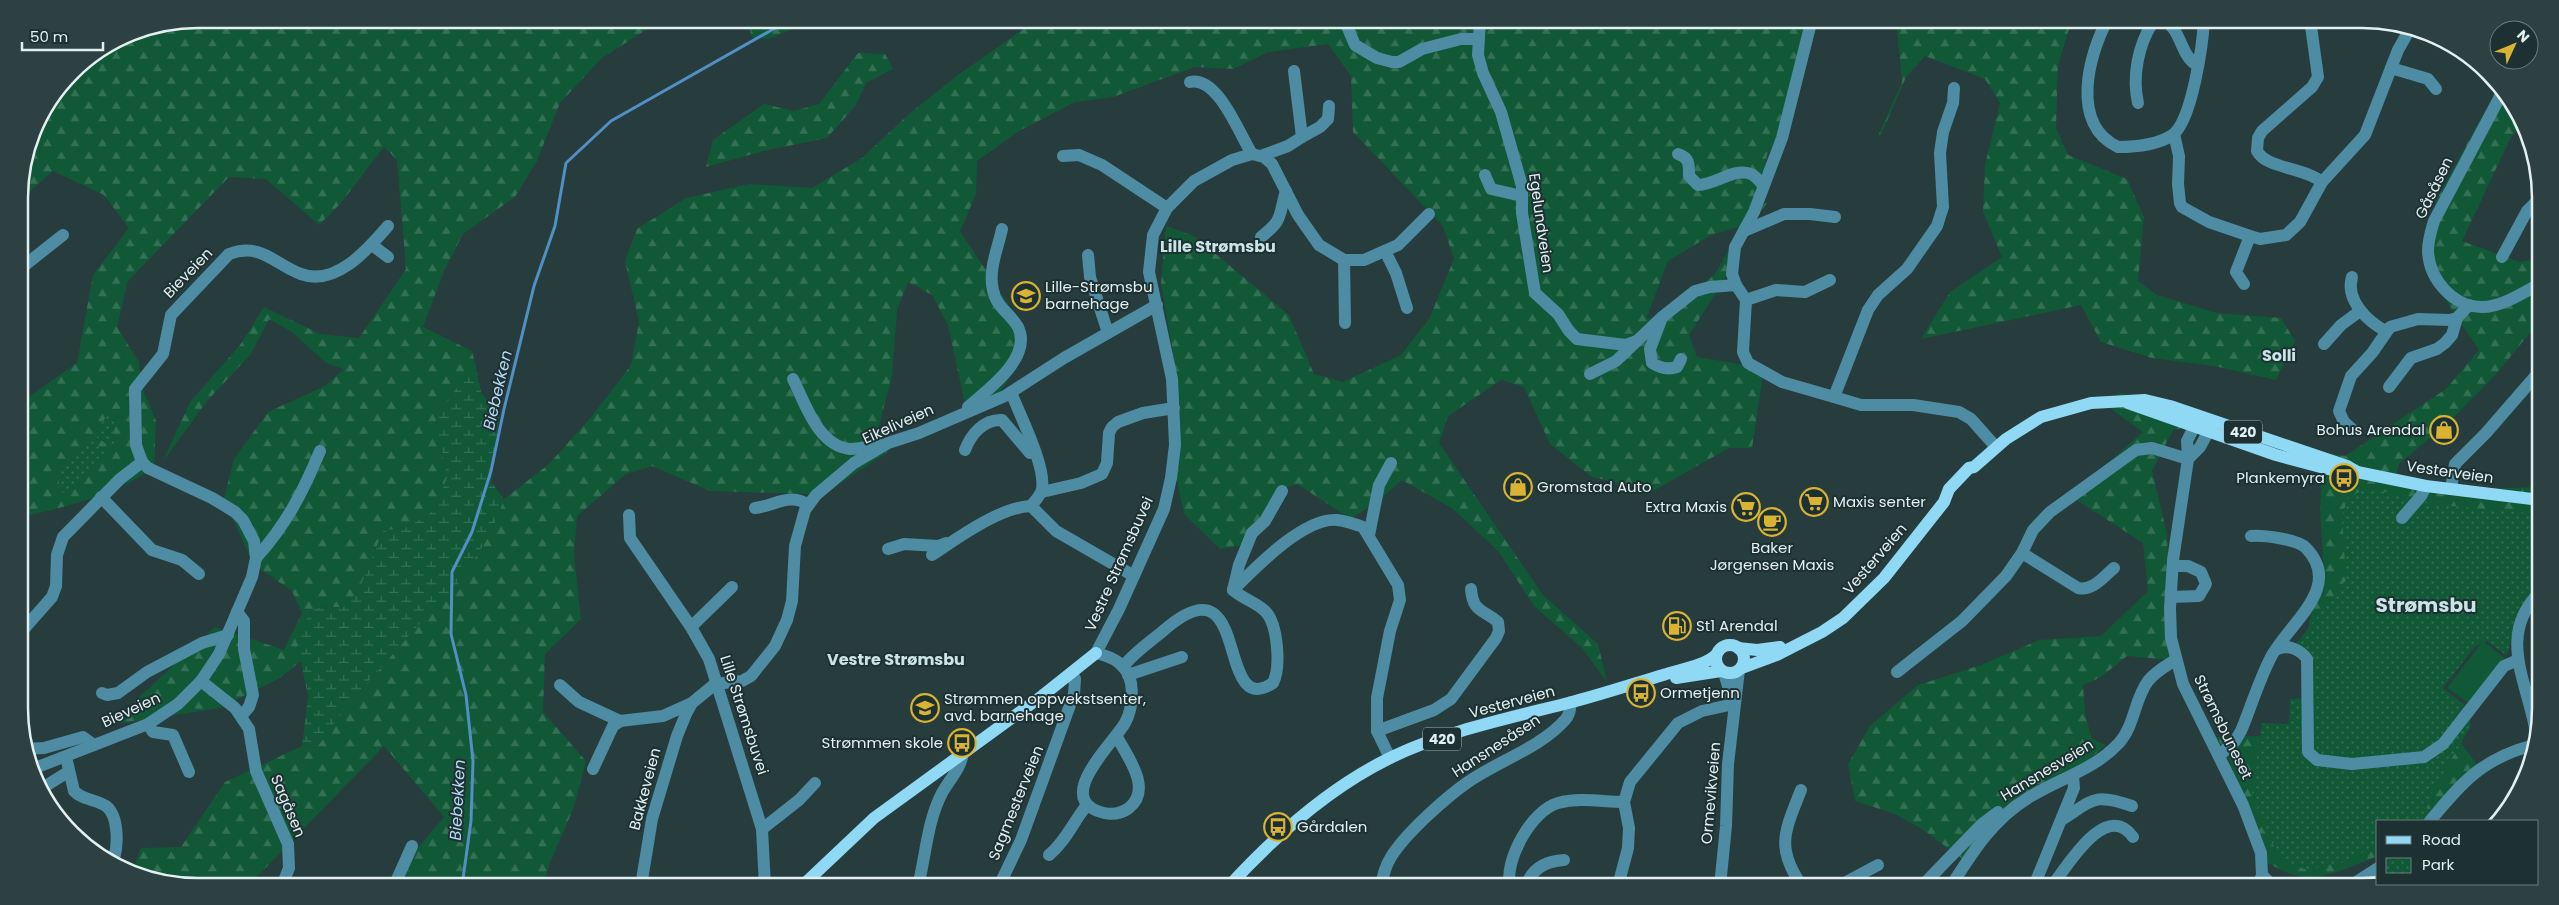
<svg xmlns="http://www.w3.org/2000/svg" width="2559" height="905" viewBox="0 0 2559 905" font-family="Poppins,sans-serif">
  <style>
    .forest { fill: url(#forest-firs); fill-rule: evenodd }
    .wetland { fill: url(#wetland-marsh) }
    .park { fill: url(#park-dots) }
    .garden { fill: #115837 }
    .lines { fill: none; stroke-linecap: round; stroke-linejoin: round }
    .stream { stroke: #518fc4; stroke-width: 3 }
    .minor { stroke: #4d8ca3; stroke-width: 12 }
    .major { stroke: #8fd9f5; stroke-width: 12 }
    .labels { text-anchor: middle; stroke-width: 4; stroke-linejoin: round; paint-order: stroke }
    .shield { fill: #1d3133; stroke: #a8b7b8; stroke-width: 1 }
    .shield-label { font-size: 14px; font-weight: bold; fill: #e3f0f1 }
    .street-label { font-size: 15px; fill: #e3f0f1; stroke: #1d3133 }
    .poi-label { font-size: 15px; fill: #e3f0f1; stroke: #1d3133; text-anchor: start }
    .neighbourhood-label { font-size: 16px; font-weight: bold; fill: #cbe4e5; stroke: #1d3133 }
    .water-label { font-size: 16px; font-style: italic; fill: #badaf8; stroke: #1d3133 }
    .district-label { font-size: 20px; font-weight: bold; fill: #cbe4e5; stroke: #1d3133 }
    .rim { fill: none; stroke: #e3f0f1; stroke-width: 2.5 }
  </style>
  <defs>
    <pattern id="forest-firs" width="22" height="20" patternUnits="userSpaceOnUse" patternTransform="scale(1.25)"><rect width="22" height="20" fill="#115837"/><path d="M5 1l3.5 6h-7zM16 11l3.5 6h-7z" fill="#347054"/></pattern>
    <pattern id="wetland-marsh" width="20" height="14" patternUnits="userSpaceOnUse" patternTransform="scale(1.25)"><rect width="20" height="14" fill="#115837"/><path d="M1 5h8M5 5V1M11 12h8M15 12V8" fill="none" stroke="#347054"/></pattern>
    <pattern id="park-dots" width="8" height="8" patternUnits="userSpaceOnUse" patternTransform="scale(1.25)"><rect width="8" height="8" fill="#115837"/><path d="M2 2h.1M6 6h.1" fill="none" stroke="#347054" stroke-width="1.8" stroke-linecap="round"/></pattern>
  </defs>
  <rect width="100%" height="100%" fill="#273c3d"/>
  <g class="forest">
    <path d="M198 19H663L602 58 560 103 537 161 515 197 463 234 445 269 423 327 472 351 476 368 435 415 447 478 435 510 408 527 383 531 359 590 344 607 315 608 296 634 301 661 280 678 220 708 109 725 215 627 284 650 302 613 292 591 253 564 224 498 234 459 268 412 325 386 344 369 326 363 292 332 269 319 251 354 208 400 163 461 190 402 240 345 264 307 320 334 359 338 406 269 397 160 384 147 340 204 319 225 266 179 229 177 128 281 117 327 139 362 141 385 156 421 154 467C116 495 66 507 21 517L20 403 77 363 93 275 129 228 104 195 53 171 19 201V186L37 118 79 63 129 32Z"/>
    <polygon points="747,19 815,19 769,39 752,38"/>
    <path d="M1038 19H1820L1814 28 1798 98 1767 155 1759 204 1767 203 1751 225 1723 282 1689 335 1697 357 1739 364 1763 374 1752 448H1729L1653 491 1592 477 1550 444 1524 387 1501 380 1448 416 1439 443 1543 595 1598 644 1607 682 1582 648 1534 606 1499 552 1453 509 1402 480 1375 503 1351 519 1297 484 1282 489 1249 544 1220 549 1184 514 1175 471 1180 410 1172 347 1161 283 1166 226 1194 236 1289 315 1314 374 1343 382 1401 355 1429 319 1454 259 1443 226 1353 132 1351 76 1328 44 1268 52 1233 69 1195 67 1113 97 1075 102 1019 131 977 161 976 194 960 231 1016 316 1023 358 994 401 967 413 948 325 932 295 908 282 897 310 892 375 876 438 889 451 827 492 807 494 710 491 652 466 626 474 577 516 574 555 581 619 545 654 543 712 586 761 574 807 549 865 544 886H386L444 817 384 746 248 886H197L140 877 132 872 141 848 181 847 225 782 302 746 316 748 346 707 429 613 457 586 491 532 504 499 549 464 592 416 631 365 639 322 625 261 637 229 686 198 749 184 812 188 862 158 909 114 958 75ZM1738 227H1742L1715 274 1666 314 1646 319 1668 261 1711 235Z"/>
    <polygon points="1896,19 2072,19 2058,65 2056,128 2068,155 2127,179 2144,217 2138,281 2157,295 2217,313 2281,318 2295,341 2276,380 2214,366 2152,358 2101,342 2081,305 1921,339 1950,292 2002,257 1983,212 1985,165 2000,103 1985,79 1925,56 1906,77 1881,135 1878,136 1902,82"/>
    <polygon points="858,53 885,54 893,69 866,83 856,105 827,138 768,150 706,167 713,140 764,104 794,111 819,104"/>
    <path d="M2499 85 2523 123 2511 137 2462 241 2519 262 2539 259V322L2496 374 2451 420 2399 464 2395 479 2449 490 2540 487V600C2488 665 2382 669 2305 682L2309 622 2324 574 2320 509 2322 474 2266 447 2208 424 2173 430 2152 471 2167 534 2171 660 2127 656 2101 677 2083 685 2085 714 2092 739 2106 745 2064 781 2011 815 1964 860 1922 829 1895 814 1855 801 1848 764 1870 726 1918 685 1981 665 2039 640 2101 636 2148 591 2143 543 2075 499 2094 475 2143 432 2103 403 2121 393 2303 449 2345 456 2446 389 2479 350 2443 296 2425 247 2437 199Z"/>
    <path d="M2455 735 2478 766 2430 821H2378V856C2351 866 2320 884 2291 874 2281 871 2272 865 2263 860L2226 752 2216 737 2260 736 2269 799Z"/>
  </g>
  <polygon class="wetland" points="473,368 476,368 481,392 499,418 491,482 504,499 491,533 457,586 429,613 346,707 316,748 302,746 308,696 295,634 315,608 344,607 359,590 383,531 408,527 435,510 447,478 435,415"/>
  <g class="park">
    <polygon points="109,412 114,421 114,450 94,435"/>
    <polygon points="89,439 108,453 67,497 58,487 61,469"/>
    <path d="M2364 490H2378L2430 504 2540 514V583C2515 606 2515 626 2507 656L2482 637 2443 688 2468 708 2471 726 2432 792 2425 814 2414 821H2378V845L2337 865 2325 864 2309 871 2287 862 2273 845 2252 794 2262 723 2289 724 2290 699 2312 698 2314 657 2296 644 2346 580 2342 516 2348 497Z"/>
  </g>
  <polygon class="garden" points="2483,641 2506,659 2471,705 2447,688"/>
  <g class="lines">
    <polyline class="stream" points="462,886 471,821 473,761 466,695 451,634 452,572 472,532 491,471 504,409 534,286 555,226 566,163 611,121 791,19"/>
    <g class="minor">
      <polyline points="1344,19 1355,45 1377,58 1392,62 1399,62 1422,49 1461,39 1477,39"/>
      <polyline points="1480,19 1478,55 1483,73 1501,112 1522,186 1522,213 1535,293 1558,314 1569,331 1577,339 1626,345 1637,341"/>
      <polyline points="1812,19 1782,138 1754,212 1735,247 1732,274 1736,285 1746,300 1743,352 1748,363 1782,382 1834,397"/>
      <path d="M2108 19C2088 55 2070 125 2118 147 2135 147 2156 145 2171 136 2192 124 2203 42 2204 19"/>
      <path d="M2310 19 2318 77 2312 87 2262 131 2258 138 2257 151C2267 169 2303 167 2322 182"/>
      <polyline points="2391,68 2428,79 2436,89"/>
      <path d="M1190 82C1218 75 1240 136 1252 154"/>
      <polyline points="1954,88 1953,103 1943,132 1940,153 1943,207 1937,226 1907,269 1878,295 1868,310 1834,397 1861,405 1913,405 1959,412 1971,419 1996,447"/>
      <path d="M2503 91 2434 221C2431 231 2428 240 2428 251 2429 279 2453 307 2482 307 2501 307 2523 293 2539 284"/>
      <path d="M2138 103C2132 77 2138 45 2153 22L2163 20C2182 29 2180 56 2197 65"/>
      <polyline points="2174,134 2179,156 2178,184 2180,203 2182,207 2209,222 2250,236 2260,239 2286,235 2300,222 2322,182 2365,135 2398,50 2411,27"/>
      <polyline points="1302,137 1320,127 1328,119 1329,106"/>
      <path d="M1678 154C1690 158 1689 165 1689 176L1698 185C1716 185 1734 167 1751 174 1756 176 1759 181 1763 185"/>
      <polyline points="1063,156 1079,155 1102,165 1167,208"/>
      <polyline points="1261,156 1288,146 1302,137 1294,71"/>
      <polyline points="1485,175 1491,189 1522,196"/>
      <polyline points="1744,231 1784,214 1810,214 1835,217"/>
      <path d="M1261 237C1284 219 1278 217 1286 191"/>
      <polyline points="372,245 388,257"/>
      <polyline points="1385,251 1396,273 1407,308"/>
      <polyline points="1088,255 1090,277 1108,333"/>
      <polyline points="2502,257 2527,211 2539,199"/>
      <polyline points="1344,260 1345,323"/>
      <polyline points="20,269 63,235"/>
      <path d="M2352 277C2345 300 2368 322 2386 331"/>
      <polyline points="2244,284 2236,272 2250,236"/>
      <polyline points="1746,300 1776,290 1805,292 1830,280"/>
      <path d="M1661 320 1650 349 1652 363C1660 368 1668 370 1677 367L1681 359"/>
      <polyline points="2324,344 2341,325 2360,311"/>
      <polyline points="1590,374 1616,361 1661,318 1695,291 1710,287 1736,285"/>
      <path d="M793 379C805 403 818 446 850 449 860 449 871 446 881 444"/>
      <polyline points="2389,387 2411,358 2437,349 2445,343 2452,335 2457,318"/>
      <path d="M1011 392C1020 416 1046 466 1042 489 1041 495 1035 501 1031 506L1056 531 1134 576"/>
      <path d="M968 407C987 390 1033 358 1018 327 1010 313 996 307 993 290 988 270 998 248 1002 229"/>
      <polyline points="2199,417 2187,441 2188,459 2173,560 2170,608 2171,638 2183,684 2243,805 2261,853 2262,875 2258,886"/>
      <polyline points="2352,429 2344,422 2339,411 2351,376 2372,353 2390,327 2418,319 2450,320 2457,318 2469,305"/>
      <path d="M965 450C971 434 984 419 1002 420L1030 453"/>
      <polyline points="2188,459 2200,447 2213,423"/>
      <polyline points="2451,489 2455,464 2486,433 2539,372"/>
      <polyline points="1042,492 1081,483 1102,474 1107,463 1109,433 1112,427 1118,422 1143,413 1174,408"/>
      <polyline points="101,497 152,550 182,560 199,574"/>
      <path d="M755 508C774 506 791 492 808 505"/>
      <polyline points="629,515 630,538 691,627 709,659 762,829 765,886"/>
      <polyline points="2402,518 2421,496 2426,486"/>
      <polyline points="1369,535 1379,485 1391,463"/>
      <polyline points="888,549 904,544 938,546 946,543"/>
      <path d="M2022 553 2078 588C2093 591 2103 577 2114 568"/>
      <path d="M932 555C958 538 1000 507 1031 506"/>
      <path d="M256 558C286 525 303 492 320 451"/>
      <path d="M1233 590C1255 568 1304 517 1337 520 1346 521 1355 524 1363 527L1398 585 1400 600 1390 631 1377 698V731L1390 758"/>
      <polyline points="1233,590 1239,565 1252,533 1265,521 1282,491"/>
      <polyline points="2171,597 2199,596 2206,584 2201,572 2188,566 2173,566"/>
      <polyline points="237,612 244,621 244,649 253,695 249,707 242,715"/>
      <polyline points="691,627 732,587"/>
      <polyline points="22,631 52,597 56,586 57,555 63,537 120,479 142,462"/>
      <path d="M2278 649C2288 644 2301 650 2307 659L2308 752 2317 760 2352 764 2424 757 2443 744 2504 666 2518 660"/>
      <path d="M1123 667C1133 653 1150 642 1163 631 1253 552 1214 722 1273 683 1281 667 1278 624 1265 611 1256 602 1243 599 1233 590"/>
      <polyline points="1897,672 1962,621 2006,576 2022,553 2033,530 2050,512 2136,450 2152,448 2188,459"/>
      <polyline points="1724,673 1732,699"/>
      <polyline points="1128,675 1182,657"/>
      <polyline points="201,681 235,708 249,729 256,771 288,844 289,868 282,886"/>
      <polyline points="560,685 579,702 620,721 663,716 692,703"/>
      <polyline points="102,693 107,695 118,693 147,672 202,643 228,635"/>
      <polyline points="148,724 153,732 173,735 189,772"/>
      <path d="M1377 731 1434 710 1451 699 1496 638 1499 631 1498 622C1483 609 1473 613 1471 589"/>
      <path d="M2536 733C2528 683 2496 635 2540 592"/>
      <path d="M1117 737C1127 756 1153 789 1129 808 1122 813 1113 815 1104 813 1051 800 1113 744 1125 723 1132 710 1133 697 1131 683 1127 664 1113 657 1096 653L1119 609 1164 509 1171 478 1175 445 1172 379 1149 272 1153 235 1167 208 1194 181 1232 160 1252 154 1264 157 1272 164 1298 215 1319 245 1344 260H1364L1398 245 1429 214"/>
      <polyline points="25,749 44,748 83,737 94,745"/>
      <path d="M2219 756 2235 741 2241 731C2251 707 2259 680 2271 657 2289 623 2344 587 2306 548 2298 539 2262 535 2251 536"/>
      <path d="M66 757 74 791C82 800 96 799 106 806 119 816 118 845 114 859"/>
      <path d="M35 768 148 724 178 704 201 681 219 654 252 577 256 558 254 541 243 520 235 512 212 498 148 468 142 462 136 445 135 389 163 354 171 315 229 254C261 242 274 264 301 274 336 287 368 249 388 226"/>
      <polyline points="593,769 613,726 620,721"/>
      <polyline points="44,787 68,772"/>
      <path d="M1801 790C1785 831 1775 847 1802 886"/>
      <path d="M2063 819C2094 799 2095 793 2132 806"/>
      <path d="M2430 821C2462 782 2483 758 2534 745"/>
      <polyline points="762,829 799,800 815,783"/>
      <path d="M1049 855C1066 841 1073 822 1087 805"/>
      <polyline points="2262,875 2273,886"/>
      <polyline points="394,886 412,846"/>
      <polyline points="641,886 652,819 677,736 686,714 692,703 715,684 742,681 751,676 775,646 787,620 792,601 795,546 805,510 816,495 854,463 888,443 919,433 1005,396 1064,358 1157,305"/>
      <path d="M918 886C926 855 927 822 942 793 949 780 962 767 963 752"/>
      <polyline points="999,886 1021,840 1074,694 1075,679 1072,673"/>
      <path d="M1381 886C1383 876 1385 866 1391 857 1405 834 1445 798 1468 782 1498 761 1540 748 1565 720 1570 715 1570 709 1571 702"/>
      <path d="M1510 886C1504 860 1532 810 1558 803 1580 797 1602 802 1624 802"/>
      <path d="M1526 886C1532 868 1546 861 1564 860"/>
      <polyline points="1618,886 1628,848 1629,828 1624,802 1630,782 1678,723 1702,711 1734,704"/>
      <polyline points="1720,886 1726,826 1728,764 1739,670"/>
      <polyline points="1843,886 1848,881 1878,865"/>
      <polyline points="1922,886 1982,824 1998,812"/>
      <path d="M1951 886C1972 853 1993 819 2028 798 2058 779 2094 770 2119 743 2135 725 2134 700 2148 681 2155 672 2166 666 2175 660"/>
      <polyline points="2034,886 2074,788 2073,776"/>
      <path d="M2052 886C2068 865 2106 800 2133 837"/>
      <polyline points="2350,886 2378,868"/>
    </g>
    <g class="major">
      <polyline points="2128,403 2276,455 2328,469 2357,472 2426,486 2540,500"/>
      <circle cx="1730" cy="659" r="14"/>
      <polyline points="1738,648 1757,650 1780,647"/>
      <polyline points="1742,668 1777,655 1822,632 1843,618 1884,578 1944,502 1949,489 1969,468 1974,467 2006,439 2041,417 2091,403 2145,400 2170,406 2347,466 2357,472"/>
      <polyline points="1676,678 1721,671"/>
      <polyline points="802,886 874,818 1042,696 1096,653"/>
      <path d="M1229 886C1275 836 1327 789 1388 759 1441 732 1514 717 1572 702 1603 694 1633 684 1663 675 1680 669 1702 667 1716 655"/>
    </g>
  </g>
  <defs>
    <symbol id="school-ring" viewBox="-11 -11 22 22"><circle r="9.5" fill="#1d3133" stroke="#dab333" stroke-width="1.5"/><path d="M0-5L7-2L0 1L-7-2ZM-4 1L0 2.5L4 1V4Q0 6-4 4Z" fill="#dab333"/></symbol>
    <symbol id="shop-ring" viewBox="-11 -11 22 22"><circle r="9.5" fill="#1d3133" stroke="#dab333" stroke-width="1.5"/><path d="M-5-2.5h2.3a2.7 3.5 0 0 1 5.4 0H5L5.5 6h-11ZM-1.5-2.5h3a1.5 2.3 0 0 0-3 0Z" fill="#dab333"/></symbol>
    <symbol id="bus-ring" viewBox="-11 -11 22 22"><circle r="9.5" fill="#1d3133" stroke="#dab333" stroke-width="1.5"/><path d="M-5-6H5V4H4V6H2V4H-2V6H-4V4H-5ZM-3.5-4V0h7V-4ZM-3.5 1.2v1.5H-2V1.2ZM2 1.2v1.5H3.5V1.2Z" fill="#dab333"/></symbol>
    <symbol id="supermarket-ring" viewBox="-11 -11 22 22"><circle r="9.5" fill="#1d3133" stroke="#dab333" stroke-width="1.5"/><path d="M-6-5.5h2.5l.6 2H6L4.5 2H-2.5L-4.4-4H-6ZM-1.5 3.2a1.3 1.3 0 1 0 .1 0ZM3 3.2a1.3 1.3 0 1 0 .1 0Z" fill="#dab333"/></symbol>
    <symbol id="cafe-ring" viewBox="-11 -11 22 22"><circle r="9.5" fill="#1d3133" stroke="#dab333" stroke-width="1.5"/><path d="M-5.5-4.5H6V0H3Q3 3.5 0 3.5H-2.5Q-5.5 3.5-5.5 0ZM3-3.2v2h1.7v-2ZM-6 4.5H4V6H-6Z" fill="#dab333"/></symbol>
    <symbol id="fuel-ring" viewBox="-11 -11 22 22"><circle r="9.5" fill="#1d3133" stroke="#dab333" stroke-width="1.5"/><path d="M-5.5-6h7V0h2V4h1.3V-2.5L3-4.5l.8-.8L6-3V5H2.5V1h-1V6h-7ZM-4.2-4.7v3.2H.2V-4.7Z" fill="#dab333"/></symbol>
  </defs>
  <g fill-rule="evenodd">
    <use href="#school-ring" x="1010" y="280" width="32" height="32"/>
    <use href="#shop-ring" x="2428" y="414" width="32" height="32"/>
    <use href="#bus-ring" x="2328" y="462" width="32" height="32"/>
    <use href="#shop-ring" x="1502" y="471" width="32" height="32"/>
    <use href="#supermarket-ring" x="1798" y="486" width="32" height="32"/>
    <use href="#supermarket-ring" x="1730" y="491" width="32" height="32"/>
    <use href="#cafe-ring" x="1756" y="506" width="32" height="32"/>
    <use href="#fuel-ring" x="1661" y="610" width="32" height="32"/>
    <use href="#bus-ring" x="1625" y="677" width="32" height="32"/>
    <use href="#school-ring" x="909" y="692" width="32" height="32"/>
    <use href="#bus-ring" x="946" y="727" width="32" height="32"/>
    <use href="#bus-ring" x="1262" y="811" width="32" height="32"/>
  </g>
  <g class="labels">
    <g class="shield">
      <rect x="2224" y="420.5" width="38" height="23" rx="4"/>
      <rect x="1423" y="727.5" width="38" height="23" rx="4"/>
    </g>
    <g class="shield-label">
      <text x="2243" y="437">420</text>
      <text x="1442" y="744">420</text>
    </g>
    <g class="street-label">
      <text transform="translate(2434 188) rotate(-64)" y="5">Gåsåsen</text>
      <text transform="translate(1541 223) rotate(82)" y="5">Egelundveien</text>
      <text transform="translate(188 273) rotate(-46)" y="5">Bieveien</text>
      <text transform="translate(898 424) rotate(-24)" y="5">Eikeliveien</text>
      <text transform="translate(2450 472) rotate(8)" y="5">Vesterveien</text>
      <text transform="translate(1875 559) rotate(-49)" y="5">Vesterveien</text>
      <text transform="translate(1119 564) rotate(-66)" y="5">Vestre Strømsbuvei</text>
      <text transform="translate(1512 702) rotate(-15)" y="5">Vesterveien</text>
      <text transform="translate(131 710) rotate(-25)" y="5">Bieveien</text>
      <text transform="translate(744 715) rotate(72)" y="5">Lille Strømsbuvei</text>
      <text transform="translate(2223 727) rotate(64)" y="5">Strømsbuneset</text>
      <text transform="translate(1496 746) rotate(-33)" y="5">Hansnesåsen</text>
      <text transform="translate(2047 770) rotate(-31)" y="5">Hansnesveien</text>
      <text transform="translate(645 789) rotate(-75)" y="5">Bakkeveien</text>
      <text transform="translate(1711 793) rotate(-85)" y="5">Ormevikveien</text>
      <text transform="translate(1016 803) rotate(-68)" y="5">Sagmesterveien</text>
      <text transform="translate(288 806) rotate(67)" y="5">Sagåsen</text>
    </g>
    <g class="poi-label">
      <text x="1045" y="292">Lille-Strømsbu<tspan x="1045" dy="17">barnehage</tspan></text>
      <text x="2425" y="435" text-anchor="end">Bohus Arendal</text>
      <text x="2325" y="483" text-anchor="end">Plankemyra</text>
      <text x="1537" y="492">Gromstad Auto</text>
      <text x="1833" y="507">Maxis senter</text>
      <text x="1727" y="512" text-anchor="end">Extra Maxis</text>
      <text x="1772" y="553" text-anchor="middle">Baker<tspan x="1772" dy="17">Jørgensen Maxis</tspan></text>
      <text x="1696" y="631">St1 Arendal</text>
      <text x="1660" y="698">Ormetjenn</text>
      <text x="944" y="704">Strømmen oppvekstsenter,<tspan x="944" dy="17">avd. barnehage</tspan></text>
      <text x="943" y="748" text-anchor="end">Strømmen skole</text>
      <text x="1297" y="832">Gårdalen</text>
    </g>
    <g class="neighbourhood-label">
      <text x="1218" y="252">Lille Strømsbu</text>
      <text x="2279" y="361">Solli</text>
      <text x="896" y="665">Vestre Strømsbu</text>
    </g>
    <g class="water-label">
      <text transform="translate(497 390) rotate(-77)" y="6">Biebekken</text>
      <text transform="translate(457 800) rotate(-87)" y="6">Biebekken</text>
    </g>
    <g class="district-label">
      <text x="2426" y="612">Strømsbu</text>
    </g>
  </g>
  <path d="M0 0H2559V905H0ZM198 28H2362A170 170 0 0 1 2532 198V708A170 170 0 0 1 2362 878H198A170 170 0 0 1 28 708V198A170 170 0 0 1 198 28Z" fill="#2d4042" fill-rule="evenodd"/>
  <path class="rim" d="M198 28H2362A170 170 0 0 1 2532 198V708A170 170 0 0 1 2362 878H198A170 170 0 0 1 28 708V198A170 170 0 0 1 198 28Z"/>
  <rect x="2376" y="820" width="162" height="65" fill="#1d3133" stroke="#6c7d7f"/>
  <rect x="2386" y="836" width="25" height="8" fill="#8fd9f5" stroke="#6c7d7f"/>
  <text x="2422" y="845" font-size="15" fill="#e3f0f1">Road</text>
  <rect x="2386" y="858" width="25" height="15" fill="url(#park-dots)" stroke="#6c7d7f"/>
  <text x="2422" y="870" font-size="15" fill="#e3f0f1">Park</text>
  <g transform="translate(2514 45) rotate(46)"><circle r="24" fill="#1d3133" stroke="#6c7d7f"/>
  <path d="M0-4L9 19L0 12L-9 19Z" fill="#dab333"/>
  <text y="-8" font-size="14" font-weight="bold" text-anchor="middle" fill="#e3f0f1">N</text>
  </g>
  <path d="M22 42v8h81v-8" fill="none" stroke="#e3f0f1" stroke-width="2.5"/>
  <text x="30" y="42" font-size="15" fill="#e3f0f1" stroke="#1d3133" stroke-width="4" paint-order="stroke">50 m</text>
</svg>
